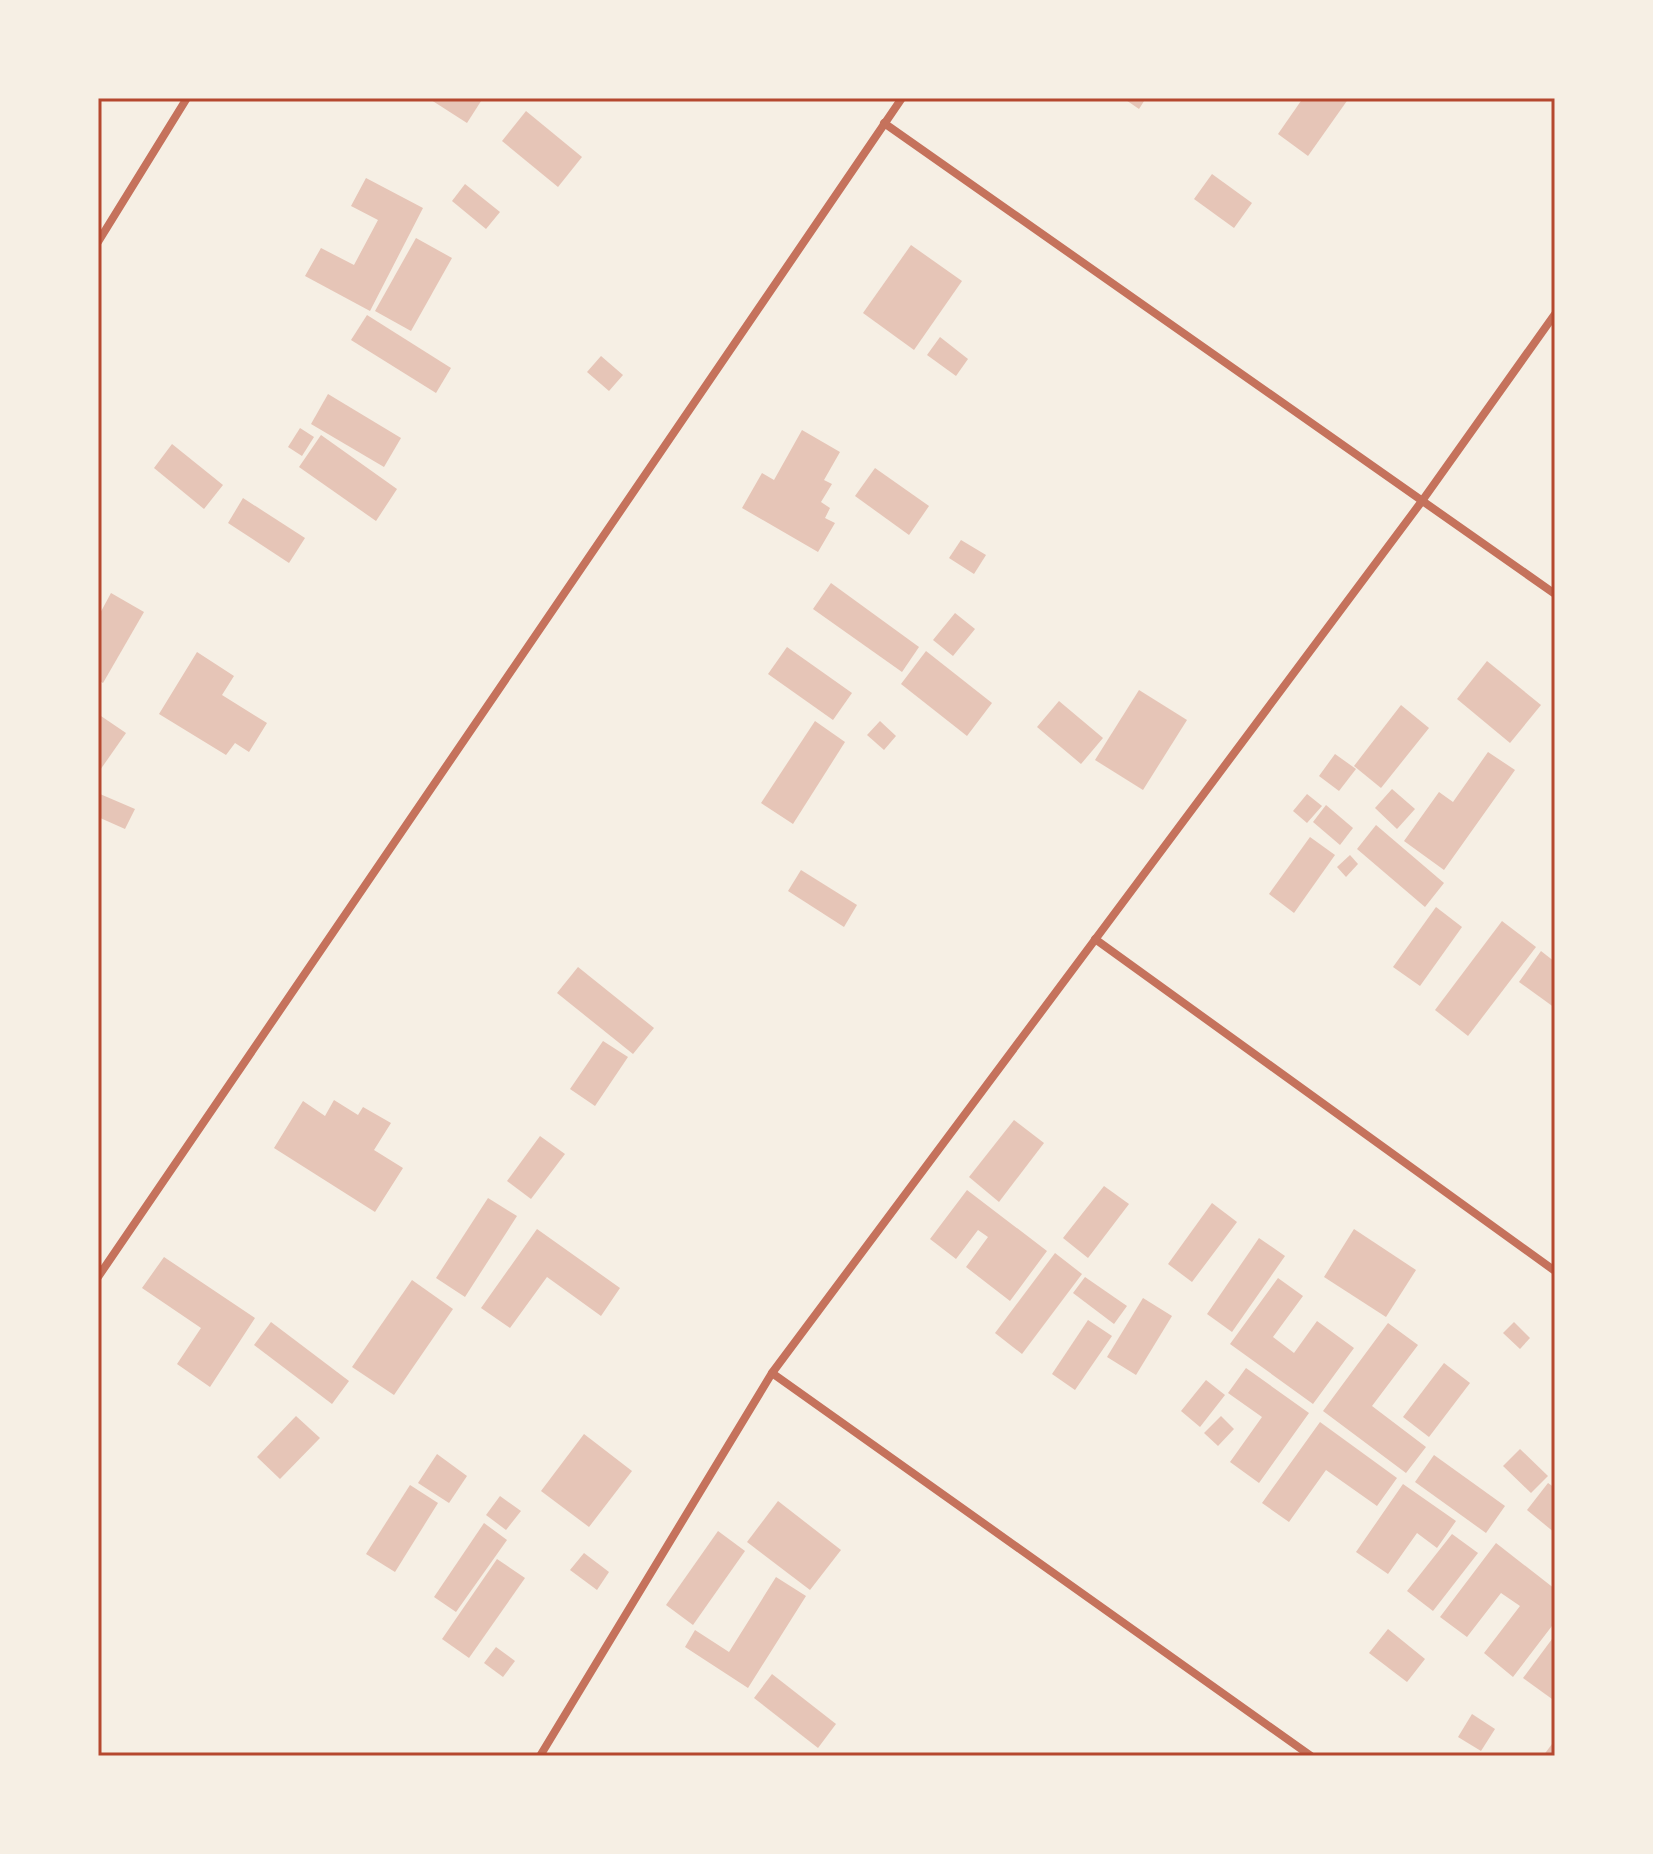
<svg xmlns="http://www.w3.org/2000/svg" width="1653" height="1854" viewBox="0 0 1653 1854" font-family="Figtree,sans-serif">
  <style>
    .building { fill: #e6c5b7 }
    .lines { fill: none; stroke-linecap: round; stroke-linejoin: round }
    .minor { stroke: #c5725c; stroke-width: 8 }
    .neatline { fill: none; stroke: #b5482f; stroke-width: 3 }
  </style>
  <rect width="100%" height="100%" fill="#f6efe4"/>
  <g class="building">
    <polygon points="428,98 483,98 467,123"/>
    <polygon points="1123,98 1146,98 1139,109"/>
    <polygon points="1303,98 1349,98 1308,156 1278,134"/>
    <polygon points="526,111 582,157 558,187 502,141"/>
    <polygon points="1212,174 1252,203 1234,228 1194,199"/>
    <polygon points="366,178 423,208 370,311 305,276 321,248 354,265 378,220 351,206"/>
    <polygon points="465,184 500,212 486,229 452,201"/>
    <polygon points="416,238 452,258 411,331 375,311"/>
    <polygon points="911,245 962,281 914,350 863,313"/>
    <polygon points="367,315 451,368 436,393 351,340"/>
    <polygon points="940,337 968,359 956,376 927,355"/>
    <polygon points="601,356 623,375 609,391 587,372"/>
    <polygon points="328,394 401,438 384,467 311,424"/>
    <polygon points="300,428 314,437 302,456 288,447"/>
    <polygon points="802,430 840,452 824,480 832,484 821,502 830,508 825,518 835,523 818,552 742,508 762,473 774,480"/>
    <polygon points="321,435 397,489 376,521 299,467"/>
    <polygon points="172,444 223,485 204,509 154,468"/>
    <polygon points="875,468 929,506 909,535 855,496"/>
    <polygon points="243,498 305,538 289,563 228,523"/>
    <polygon points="961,540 986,555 974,574 949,558"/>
    <polygon points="831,583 919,647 902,672 813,609"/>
    <polygon points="111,593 144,612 103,683 98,680 98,617"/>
    <polygon points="955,613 975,629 953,656 933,640"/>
    <polygon points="787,647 852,693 833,720 768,674"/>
    <polygon points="926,651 992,703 967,736 901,684"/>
    <polygon points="197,652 234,676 222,695 267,723 249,752 235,743 226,755 159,714"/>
    <polygon points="1487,661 1541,705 1510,743 1457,699"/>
    <polygon points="1139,690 1187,720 1143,790 1095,760"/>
    <polygon points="1059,701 1103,738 1081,764 1037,727"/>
    <polygon points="1401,705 1429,728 1381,788 1354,766"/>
    <polygon points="98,714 126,733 98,773"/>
    <polygon points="815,721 845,742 793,824 761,803"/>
    <polygon points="880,721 896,736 884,750 867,735"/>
    <polygon points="1488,752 1515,770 1444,870 1404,841 1439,792 1453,802"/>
    <polygon points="1335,754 1356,769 1339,791 1319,776"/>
    <polygon points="1392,789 1415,809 1397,829 1375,808"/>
    <polygon points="100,794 135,809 125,829 98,817"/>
    <polygon points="1307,794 1322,806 1307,823 1293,811"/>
    <polygon points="1326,805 1353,828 1340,845 1313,822"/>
    <polygon points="1376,825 1444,883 1425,907 1357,849"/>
    <polygon points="1310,837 1335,855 1294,913 1269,894"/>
    <polygon points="1350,855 1358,864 1346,877 1337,867"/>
    <polygon points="801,870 857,905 844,927 788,891"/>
    <polygon points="1436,907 1462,927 1420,986 1393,967"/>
    <polygon points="1502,921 1536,947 1468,1036 1435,1010"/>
    <polygon points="1541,951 1555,962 1555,1008 1519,982"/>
    <polygon points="578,967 654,1028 633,1054 557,993"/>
    <polygon points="603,1041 628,1057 595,1106 570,1089"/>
    <polygon points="334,1100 358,1115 363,1107 391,1123 374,1150 403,1168 375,1212 274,1148 303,1101 325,1116"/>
    <polygon points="1014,1120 1044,1143 999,1202 969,1177"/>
    <polygon points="540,1136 565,1154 531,1199 507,1181"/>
    <polygon points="1104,1186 1129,1204 1088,1258 1063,1238"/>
    <polygon points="967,1190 1047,1251 1010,1301 966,1267 988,1237 978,1230 956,1259 930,1239"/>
    <polygon points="488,1198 517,1216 465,1297 436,1278"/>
    <polygon points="1212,1203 1237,1222 1192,1282 1168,1264"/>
    <polygon points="537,1229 620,1288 601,1316 547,1277 510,1328 481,1308"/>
    <polygon points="1354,1229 1416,1270 1386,1317 1324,1277"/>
    <polygon points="1259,1238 1285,1256 1232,1332 1207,1314"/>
    <polygon points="1055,1253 1082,1274 1022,1354 995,1333"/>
    <polygon points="164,1257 255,1318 210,1387 177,1364 201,1328 142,1288"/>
    <polygon points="1085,1277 1127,1306 1114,1324 1073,1293"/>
    <polygon points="1278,1278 1303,1296 1273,1337 1294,1353 1317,1321 1354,1348 1313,1404 1230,1344"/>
    <polygon points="412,1280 453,1309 394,1395 352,1367"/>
    <polygon points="1143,1298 1172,1316 1136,1375 1107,1357"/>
    <polygon points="1088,1320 1112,1336 1075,1390 1052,1374"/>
    <polygon points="271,1322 349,1381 332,1404 254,1345"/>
    <polygon points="1514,1322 1530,1338 1520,1349 1503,1333"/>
    <polygon points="1388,1323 1418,1345 1372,1406 1426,1447 1406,1473 1323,1411"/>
    <polygon points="1444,1363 1470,1383 1429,1437 1403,1417"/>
    <polygon points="1246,1368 1309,1413 1259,1483 1230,1462 1262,1417 1228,1393"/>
    <polygon points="1206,1380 1225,1395 1200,1427 1181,1411"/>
    <polygon points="296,1416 320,1438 280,1479 257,1457"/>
    <polygon points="1221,1416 1234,1429 1218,1446 1204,1433"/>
    <polygon points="1320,1422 1397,1478 1377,1506 1326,1470 1289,1522 1262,1503"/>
    <polygon points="584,1434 632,1471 589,1527 541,1491"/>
    <polygon points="1520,1449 1548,1476 1531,1493 1503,1466"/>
    <polygon points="437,1454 467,1476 449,1503 418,1483"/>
    <polygon points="1434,1455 1505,1506 1486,1533 1415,1482"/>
    <polygon points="1548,1483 1555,1488 1555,1533 1527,1510"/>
    <polygon points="1403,1484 1456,1521 1437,1548 1417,1533 1388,1574 1356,1552"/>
    <polygon points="410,1485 438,1503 395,1572 366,1554"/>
    <polygon points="500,1496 521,1511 506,1530 486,1515"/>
    <polygon points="778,1501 841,1550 810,1590 747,1542"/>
    <polygon points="484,1523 507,1540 456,1612 434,1597"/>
    <polygon points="718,1531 745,1551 693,1625 666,1605"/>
    <polygon points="1452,1534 1478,1553 1433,1611 1407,1591"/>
    <polygon points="1496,1543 1555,1589 1555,1622 1513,1677 1484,1653 1520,1606 1501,1593 1467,1637 1440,1617"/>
    <polygon points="584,1553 609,1572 597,1590 570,1570"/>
    <polygon points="497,1559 525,1578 469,1658 442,1639"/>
    <polygon points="776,1577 806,1596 748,1688 685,1647 695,1630 729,1652"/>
    <polygon points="1388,1629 1425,1659 1407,1682 1369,1653"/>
    <polygon points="1555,1635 1555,1695 1552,1699 1523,1678"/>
    <polygon points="496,1647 515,1661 503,1677 484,1663"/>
    <polygon points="772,1674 836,1724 818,1748 754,1698"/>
    <polygon points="1472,1714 1495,1729 1481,1751 1458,1737"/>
    <polygon points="1555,1740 1555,1756 1543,1756"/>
  </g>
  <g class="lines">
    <g class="minor">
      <polyline points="884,123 1555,594"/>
      <polyline points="98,242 187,98"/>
      <polyline points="1095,939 1555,1271"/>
      <polyline points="98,1277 902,98"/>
      <polyline points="772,1373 1311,1756"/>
      <polyline points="540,1756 772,1373 1422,501 1555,314"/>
    </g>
  </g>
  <rect width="1653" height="1854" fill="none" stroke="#f6efe4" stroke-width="200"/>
  <rect x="100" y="100" width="1453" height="1654" class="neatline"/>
</svg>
